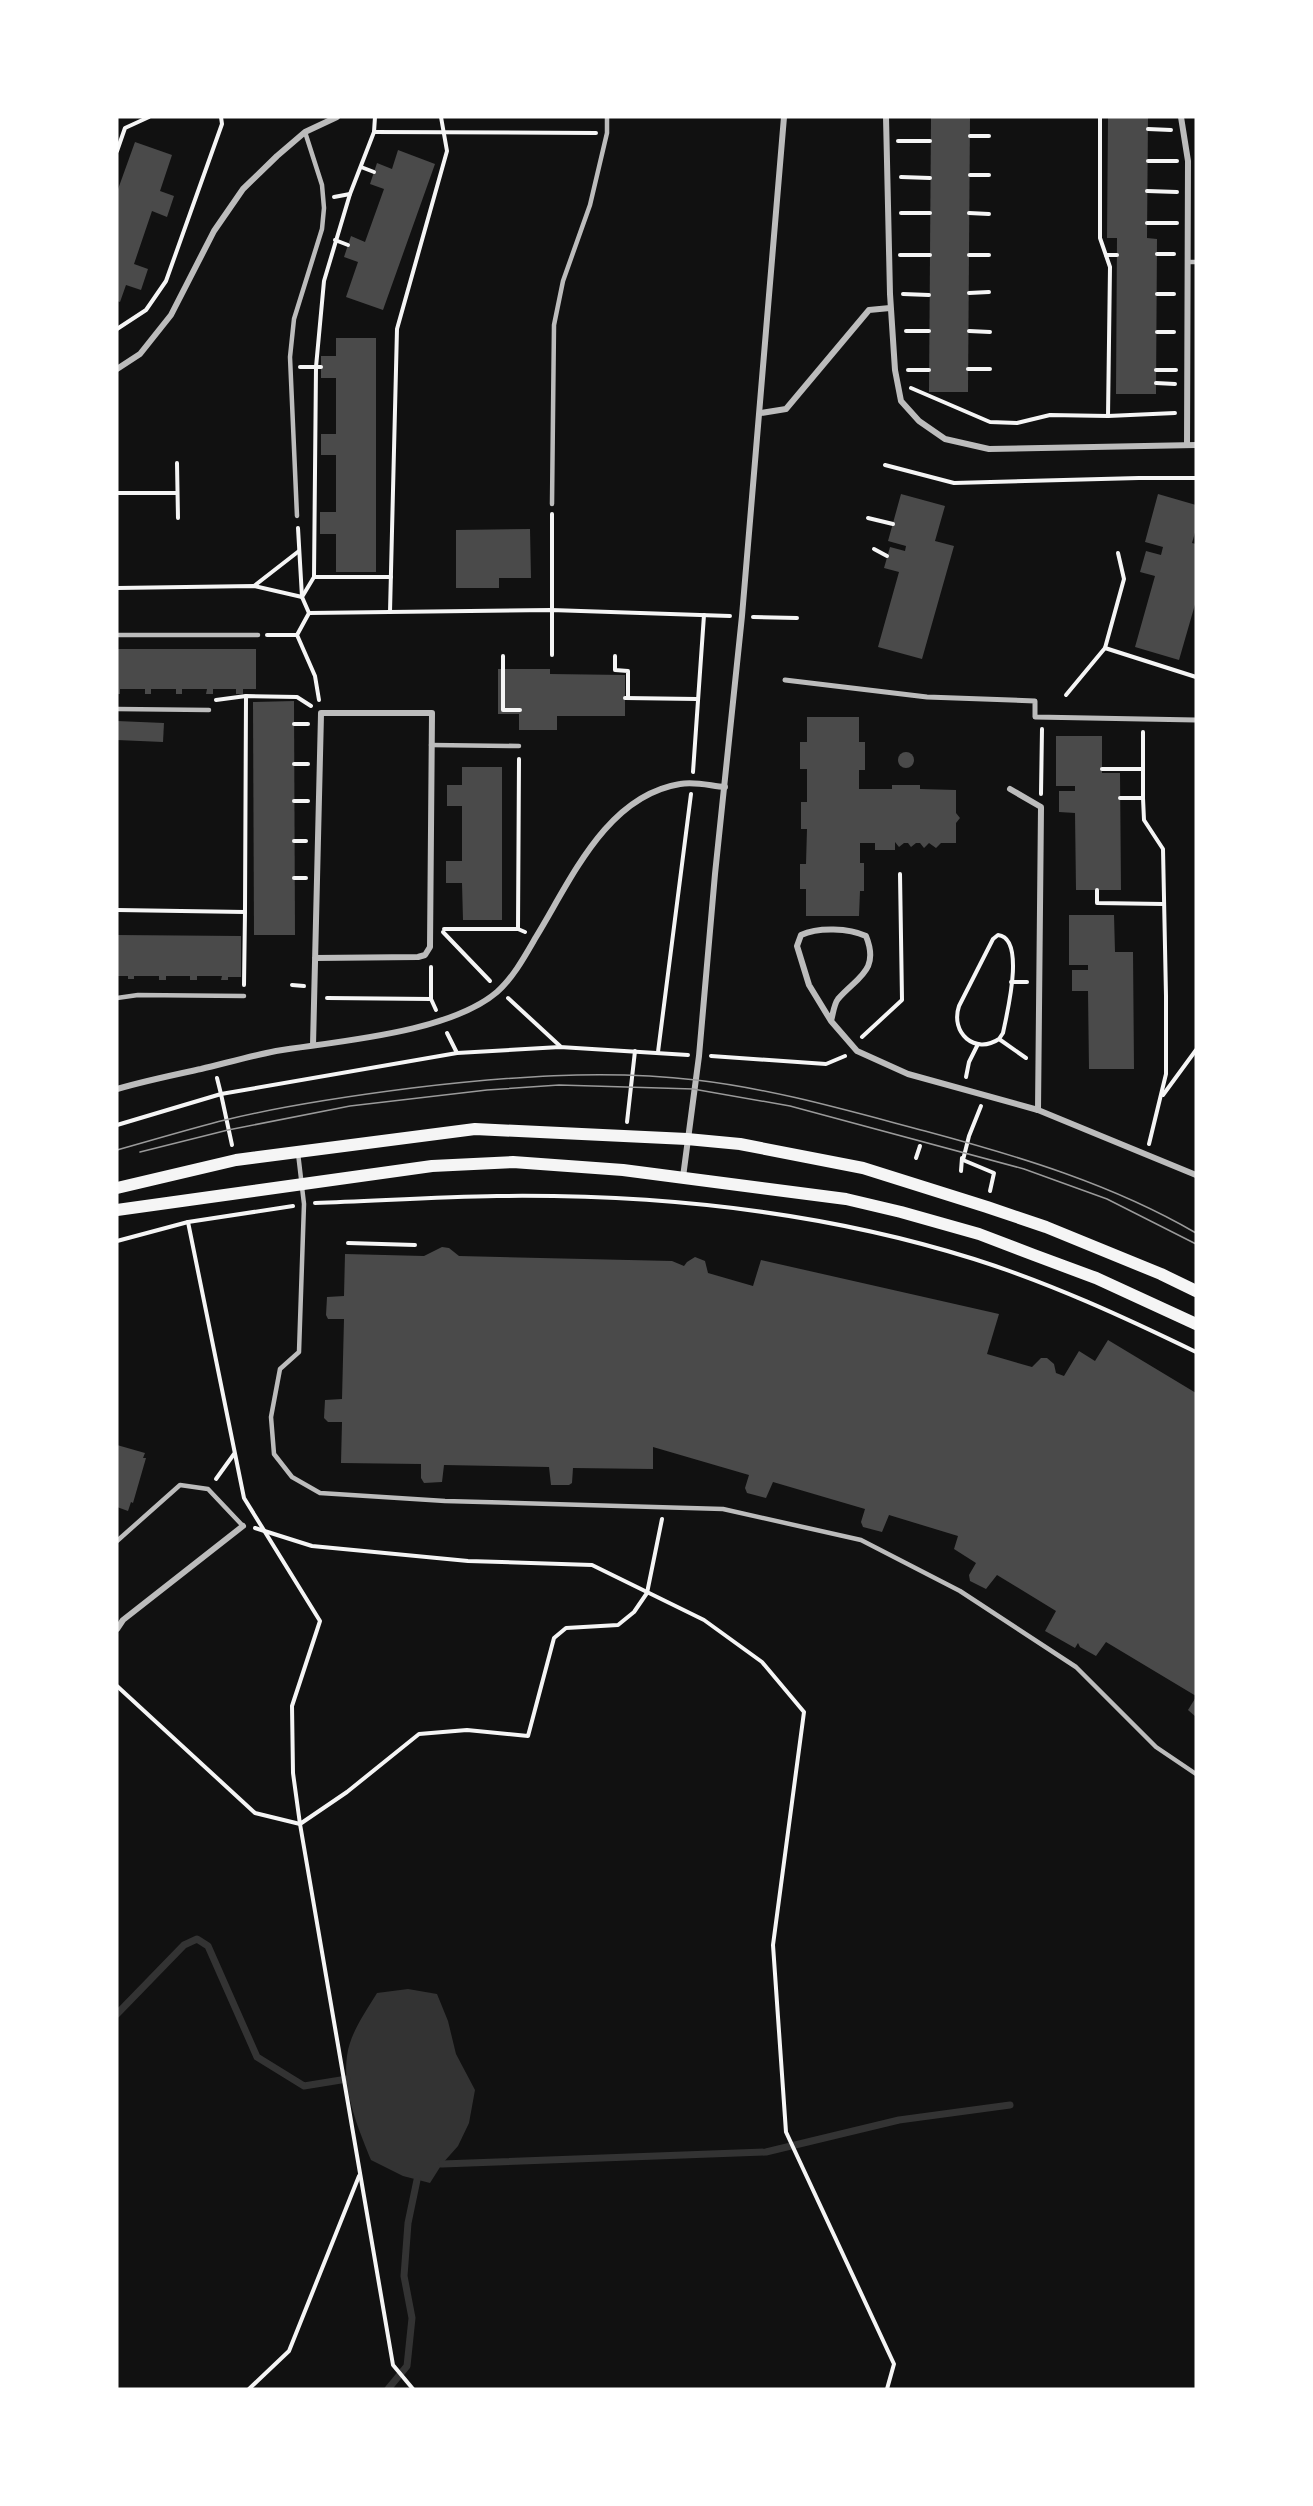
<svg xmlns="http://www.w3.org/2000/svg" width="1313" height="2506" viewBox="0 0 1313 2506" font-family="Lato,sans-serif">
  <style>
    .water { fill: #333 }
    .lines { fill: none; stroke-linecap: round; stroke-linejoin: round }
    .stream { stroke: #333; stroke-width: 7 }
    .building { fill: #4a4a4a }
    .path { stroke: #f5f5f5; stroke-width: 4 }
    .service { stroke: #bcbcbc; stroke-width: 4.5 }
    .pedestrian { stroke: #bcbcbc; stroke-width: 5 }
    .minor { stroke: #bcbcbc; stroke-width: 6 }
    .secondary { stroke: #f5f5f5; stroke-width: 12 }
    .tram { stroke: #9a9a9a; stroke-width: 1.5 }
  </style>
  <rect width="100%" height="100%" fill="#111"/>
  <path class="water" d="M408 1989 437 1994 448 2021 456 2054 475 2090 469 2123 458 2146 442 2164 430 2183 403 2176 371 2160C359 2130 342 2091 347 2056 350 2033 365 2013 377 1993Z"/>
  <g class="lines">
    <g class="stream">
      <polyline points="117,2014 184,1945 197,1939 208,1946 257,2057 304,2086 347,2079"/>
      <polyline points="442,2164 766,2152 899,2120 1010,2105"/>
      <polyline points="388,2389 407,2366 412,2318 404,2276 408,2223 417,2180"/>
    </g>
  </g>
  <g class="building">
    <polygon points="931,117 970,117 968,392 929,392"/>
    <polygon points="1108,117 1148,117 1147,238 1157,239 1156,394 1116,394 1117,238 1107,238"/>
    <polygon points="135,142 172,155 160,191 174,196 167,217 152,211 134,264 148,269 141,290 126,285 120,302 117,301 117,192"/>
    <polygon points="398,150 435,164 383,310 346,297 358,262 344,257 351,236 365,242 384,189 370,184 377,163 392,169"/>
    <polygon points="336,338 376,338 376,572 336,572 336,534 320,534 320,512 336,512 336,455 321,455 321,434 336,434 336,378 321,378 321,356 336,356"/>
    <polygon points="901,494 945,506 935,541 954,546 922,659 878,647 899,572 884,568 890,547 905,551 906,546 888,541"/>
    <polygon points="1158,494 1196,505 1196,529 1192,543 1196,544 1196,601 1179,660 1135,647 1155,576 1140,572 1146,551 1161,555 1163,547 1145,542"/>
    <polygon points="530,529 531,578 499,578 499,588 456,588 456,530"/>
    <polygon points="117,649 256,649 256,689 243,689 243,694 236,694 236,689 213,689 213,694 206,694 207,689 182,689 182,694 176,694 176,689 151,689 151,694 145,694 145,689 120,689 120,694 117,694"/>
    <polygon points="498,669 550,669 550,674 625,675 625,716 557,716 557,730 519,730 519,714 498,714"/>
    <polygon points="294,701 295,935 254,935 253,702"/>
    <polygon points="807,717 859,717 859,742 865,742 865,770 859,770 859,789 892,789 892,785 920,785 920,789 956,790 956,813 960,818 956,823 956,843 941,843 936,848 929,843 924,848 920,843 916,843 911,847 908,843 904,843 899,847 895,842 895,850 875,850 875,843 860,843 860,863 864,863 864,891 860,891 859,916 806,916 806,889 800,889 800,864 806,864 807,829 801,829 801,802 807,802 807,769 800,769 800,742 807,742"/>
    <polygon points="117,721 164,723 163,742 117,740"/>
    <polygon points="1056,736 1102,736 1102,773 1120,773 1121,890 1076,890 1075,813 1059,812 1059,791 1075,791 1075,786 1056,786"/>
    <circle cx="906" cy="760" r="8"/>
    <polygon points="462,767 502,767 502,920 463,920 462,883 446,883 446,861 462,861 462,806 447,806 447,785 462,785"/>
    <polygon points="1069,915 1114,915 1115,952 1133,952 1134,1069 1089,1069 1088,991 1072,991 1072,970 1088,970 1088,965 1069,965"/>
    <polygon points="117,935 241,936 241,977 228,977 228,980 221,980 222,976 197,976 197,980 190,980 190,976 166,976 166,980 159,980 159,976 134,976 134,979 128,979 128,976 117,976"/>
    <polygon points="442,1247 449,1248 459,1256 672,1261 684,1266 687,1262 695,1257 705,1261 708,1273 753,1286 761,1260 999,1314 987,1354 1032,1367 1041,1358 1047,1358 1054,1364 1056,1373 1064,1376 1079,1351 1095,1361 1108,1340 1196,1393 1196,1696 1106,1642 1096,1656 1080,1647 1078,1643 1075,1648 1045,1631 1056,1611 997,1575 986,1589 970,1581 969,1575 976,1563 954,1549 958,1536 889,1515 882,1532 863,1527 861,1522 865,1509 773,1482 766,1498 747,1493 745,1488 749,1475 653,1447 653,1469 573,1468 572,1483 569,1485 551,1485 549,1467 444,1465 442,1482 424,1483 421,1478 421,1464 341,1463 342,1422 328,1422 324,1418 325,1400 342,1399 344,1319 328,1319 326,1315 327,1297 344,1296 345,1254 424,1256"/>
    <polygon points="117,1445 145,1453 143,1458 146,1458 133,1503 131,1502 128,1511 117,1507"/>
    <polygon points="1196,1697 1196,1717 1188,1710"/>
  </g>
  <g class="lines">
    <g class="path">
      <polyline points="1100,117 1100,238 1110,267 1108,416"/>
      <polyline points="1148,129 1171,130"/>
      <polyline points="374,132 596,133"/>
      <polyline points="970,136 989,136"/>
      <polyline points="898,141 930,141"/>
      <polyline points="117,151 125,128 149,117"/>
      <polyline points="1148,161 1177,161"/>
      <polyline points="361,167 374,172"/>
      <polyline points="970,175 989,175"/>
      <polyline points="901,177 930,178"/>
      <polyline points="1147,191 1177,192"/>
      <polyline points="350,194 324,281 316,367 314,577 391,577"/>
      <polyline points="334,197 350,194 374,132 375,117"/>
      <polyline points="901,213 930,213"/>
      <polyline points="969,213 989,214"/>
      <polyline points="1147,223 1177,223"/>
      <polyline points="335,240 348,245"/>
      <polyline points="1157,254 1174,254"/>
      <polyline points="900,255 930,255"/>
      <polyline points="969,255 989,255"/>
      <polyline points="1106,255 1117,255"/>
      <polyline points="969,293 989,292"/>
      <polyline points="903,294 929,295"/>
      <polyline points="1157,294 1174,294"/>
      <polyline points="117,329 146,310 166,281 222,124 221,117"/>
      <polyline points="906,331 929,331"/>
      <polyline points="969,331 990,332"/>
      <polyline points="1157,332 1174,332"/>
      <polyline points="300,367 321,367"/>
      <polyline points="968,369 990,369"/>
      <polyline points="908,370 929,370"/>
      <polyline points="1156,370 1176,370"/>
      <polyline points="1156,383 1175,384"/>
      <polyline points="911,388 990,422 1017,423 1050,415 1108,416 1175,413"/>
      <polyline points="177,463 178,518"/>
      <polyline points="885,465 954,483 1139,478 1196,478"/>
      <polyline points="117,493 177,493"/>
      <polyline points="552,514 552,655"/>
      <polyline points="868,518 893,524"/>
      <polyline points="298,528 302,597 309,613"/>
      <polyline points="874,549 887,556"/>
      <polyline points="254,586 299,551"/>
      <polyline points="117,588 254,586 302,597 314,577"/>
      <polyline points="390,612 397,329 447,151 441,117"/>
      <polyline points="309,613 551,610 730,616"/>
      <polyline points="309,613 297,635 315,676 319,700"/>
      <polyline points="753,617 797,618"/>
      <polyline points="267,635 297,635"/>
      <polyline points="1105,648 1196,677"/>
      <polyline points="503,656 503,710 520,710"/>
      <polyline points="615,656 615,670 628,671 628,698"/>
      <polyline points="1066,695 1105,648 1124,579 1118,553"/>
      <polyline points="625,698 697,699"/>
      <polyline points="216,700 246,696 297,697 311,706"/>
      <polyline points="294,724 308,724"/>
      <polyline points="294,764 308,764"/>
      <polyline points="1102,769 1143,769"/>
      <polyline points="693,772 704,615"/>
      <polyline points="1041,794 1042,729"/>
      <polyline points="1120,798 1143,798 1143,732"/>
      <polyline points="1143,798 1144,820 1163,849 1166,996 1166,1074 1149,1144"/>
      <polyline points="294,801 308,801"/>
      <polyline points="294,841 306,841"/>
      <polyline points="294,878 306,878"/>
      <polyline points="1097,890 1097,903 1163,904"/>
      <polyline points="117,910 245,912 246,696"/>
      <polyline points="444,929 518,929 525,932"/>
      <polyline points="518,929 519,759"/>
      <polyline points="443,932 490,981"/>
      <polyline points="1011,982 1027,982"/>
      <polyline points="244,985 245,912"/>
      <polyline points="292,985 304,986"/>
      <polyline points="327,998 431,999 436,1010"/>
      <polyline points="508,998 560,1046"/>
      <polyline points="431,999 431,967"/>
      <polyline points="447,1033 457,1053"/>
      <polyline points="862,1037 902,1000 900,874"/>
      <path d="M999 1039 1003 1033C1007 1013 1026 938 998 935L993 939 959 1006C950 1033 975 1055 999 1039L1026 1058"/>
      <polyline points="658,1052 691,794"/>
      <polyline points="711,1056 826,1064 845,1056"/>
      <polyline points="966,1077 969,1062 978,1044"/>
      <polyline points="217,1078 221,1094 457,1053 560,1047 688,1055"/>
      <polyline points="1163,1095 1196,1050"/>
      <polyline points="981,1106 969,1136 963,1160 994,1173 990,1191"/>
      <polyline points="627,1122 635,1051"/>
      <polyline points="117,1125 221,1094 232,1145"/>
      <polyline points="916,1158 920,1146"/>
      <polyline points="961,1171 962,1158"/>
      <path d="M315 1203C375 1201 436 1197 497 1196 657 1194 821 1211 974 1259 1050 1283 1124 1317 1196 1352"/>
      <polyline points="188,1222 244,1498 320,1621 292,1706 293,1773 300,1824 347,1792 419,1734 467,1730 528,1736 554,1638 566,1628 618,1625 634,1612 647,1593 662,1519"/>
      <polyline points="117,1241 188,1222 293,1206"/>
      <polyline points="348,1243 415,1245"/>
      <polyline points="216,1479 234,1454"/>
      <polyline points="255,1528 312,1546 468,1561 592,1565 704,1620 762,1662 804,1712 773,1945 786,2132 894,2364 887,2389"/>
      <polyline points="117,1686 255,1813 300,1824 393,2365 413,2389"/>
      <polyline points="249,2389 289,2351 359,2176"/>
    </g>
    <g class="service">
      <polyline points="1189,262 1196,262"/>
      <polyline points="552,504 554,325 563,281 590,205 607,133 607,117"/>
      <polyline points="297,516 290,357 294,319 322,229 324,208 322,185 305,132"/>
      <polyline points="117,635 258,635"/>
      <polyline points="117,709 209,710"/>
      <polyline points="431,745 519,746"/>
      <polyline points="117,998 138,995 244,996"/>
      <polyline points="298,1153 304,1204 299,1352 280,1369 271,1417 274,1454 292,1477 320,1493 445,1501 723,1509 861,1540 960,1591 1076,1667 1156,1747 1196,1774"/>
      <polyline points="117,1541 180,1485 208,1489 243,1526"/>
    </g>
    <polyline class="pedestrian" points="785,680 927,697 1035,701 1035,717 1196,720"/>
    <g class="minor">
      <polyline points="886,117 890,294 895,370 901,401 919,421 945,439 989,449 1196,445"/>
      <polyline points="1181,117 1188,161 1187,445"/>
      <polyline points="117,369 140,354 171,315 214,231 243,189 277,156 305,132 337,117"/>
      <polyline points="761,413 786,409 869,310 890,308"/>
      <polyline points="1010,789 1041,807 1038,1110"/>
      <path d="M831 1021C833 1014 834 1004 838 999 857 977 880 971 866 936 849 928 818 927 801 935L797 946 809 985 831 1021 857 1051 908 1074 1038 1110 1196 1175"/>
      <path d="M313 1045C316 935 319 824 321 713H432L430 947 425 955 418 957 315 958"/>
      <path d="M117 1089C144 1081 173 1075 201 1069 226 1063 251 1056 276 1051 338 1041 449 1033 497 992 513 978 525 956 536 937 571 880 606 796 680 784 695 781 711 786 725 787"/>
      <polyline points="683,1177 699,1056 715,874 742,616 784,117"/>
      <polyline points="117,1629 123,1620 243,1526"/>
    </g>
    <g class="secondary">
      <polyline points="117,1188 236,1160 475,1129 687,1139 740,1144 863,1168 987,1207 1046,1227 1161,1274 1196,1291"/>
      <polyline points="117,1210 432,1166 513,1162 623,1170 846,1199 901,1212 979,1234 1034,1255 1096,1278 1196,1324"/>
    </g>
    <g class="tram">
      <path d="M117 1150C153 1140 189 1129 225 1120 286 1105 349 1096 412 1088 506 1077 601 1069 696 1080 774 1089 849 1111 925 1131 1018 1156 1112 1184 1196 1233"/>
      <polyline points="140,1152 228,1130 350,1106 487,1090 559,1085 693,1089 790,1106 1024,1169 1107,1199 1196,1244"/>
    </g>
  </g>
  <rect width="1313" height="2506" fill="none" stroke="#ffffff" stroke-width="237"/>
</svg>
